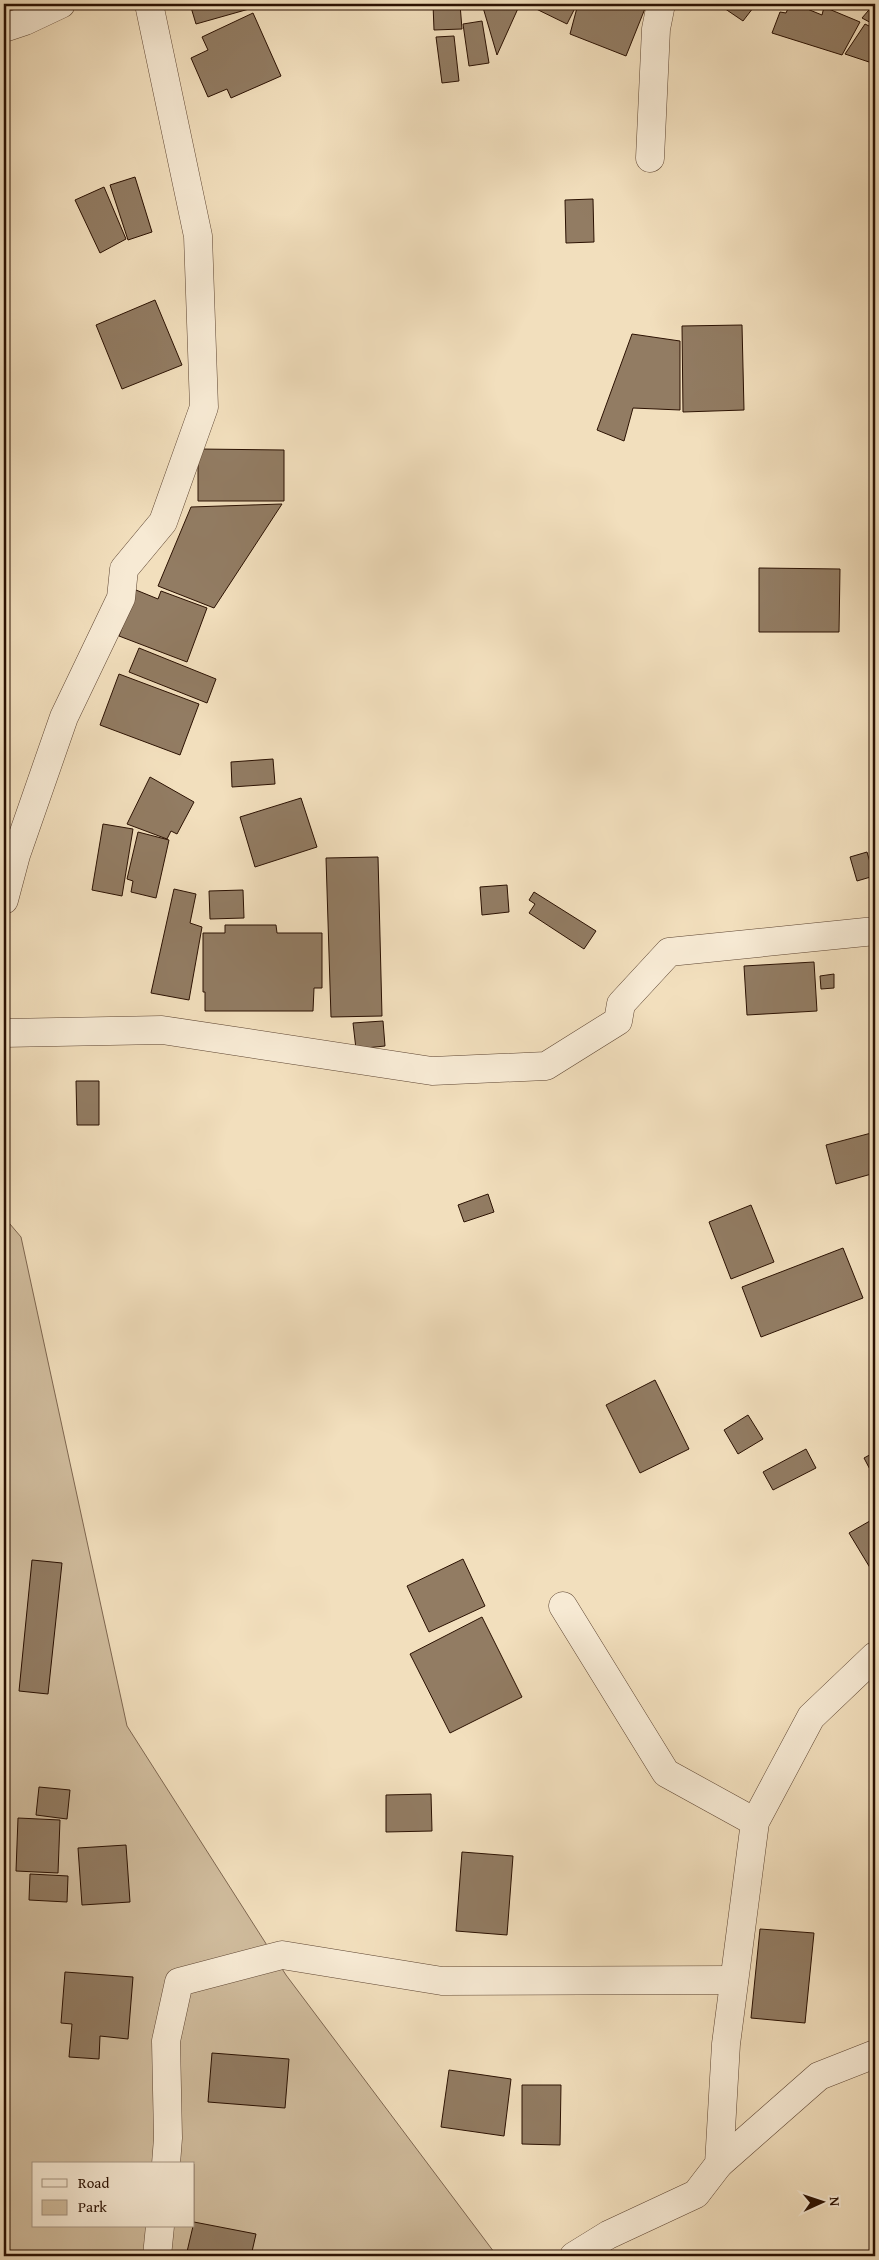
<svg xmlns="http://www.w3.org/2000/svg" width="879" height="2260" viewBox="0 0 879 2260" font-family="'Gentium Book Plus',serif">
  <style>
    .green { fill: #d0bc9d; stroke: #7e6650; fill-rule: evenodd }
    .building { fill: #927c63; stroke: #2b1102 }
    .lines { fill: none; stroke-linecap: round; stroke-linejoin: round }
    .street-casing { stroke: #5d4431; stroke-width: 29 }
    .street { stroke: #f7ead4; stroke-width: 28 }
  </style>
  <rect width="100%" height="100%" fill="#f2dfbd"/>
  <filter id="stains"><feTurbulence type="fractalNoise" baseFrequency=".004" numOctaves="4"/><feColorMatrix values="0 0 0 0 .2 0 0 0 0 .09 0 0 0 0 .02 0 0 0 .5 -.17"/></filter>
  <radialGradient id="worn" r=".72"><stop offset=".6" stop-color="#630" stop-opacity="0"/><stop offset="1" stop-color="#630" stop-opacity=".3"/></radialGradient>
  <path class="green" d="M4 1217 21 1237 127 1726 286 1975 497 2256H4ZM34 2164H194V2226H34Z"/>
  <g class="building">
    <polygon points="190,4 248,4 249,9 196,24"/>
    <polygon points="433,4 460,4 462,29 434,30"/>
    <polygon points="482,4 520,4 497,55"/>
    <polygon points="526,4 577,4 567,24"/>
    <polygon points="578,4 640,4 646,6 626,56 570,34"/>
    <polygon points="718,4 750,4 753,8 743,21"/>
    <polygon points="790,4 795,4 822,15 824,7 860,22 842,55 772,33 780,12 786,13"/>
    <polygon points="874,4 875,4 875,25 862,18"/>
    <polygon points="253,13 281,76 231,98 227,89 208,97 191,58 208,50 202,37"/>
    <polygon points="482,21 489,63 469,66 463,24"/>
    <polygon points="865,24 875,29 875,64 845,54"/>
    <polygon points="454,36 459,81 442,83 436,37"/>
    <polygon points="135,177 152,232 128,240 110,185"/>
    <polygon points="104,187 126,239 100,253 75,200"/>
    <polygon points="593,199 594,242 566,243 565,200"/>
    <polygon points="155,300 182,365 122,389 96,325"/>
    <polygon points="742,325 744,410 683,412 682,326"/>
    <polygon points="632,334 680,341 680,410 633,408 624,441 597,430"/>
    <polygon points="198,449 284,450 284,501 198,501"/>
    <polygon points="282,504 214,608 158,586 191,507"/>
    <polygon points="759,568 840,569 839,632 759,632"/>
    <polygon points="136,590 158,599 161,591 207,608 187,662 119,636"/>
    <polygon points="139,648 216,679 207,703 129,672"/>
    <polygon points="119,674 199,704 180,755 100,725"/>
    <polygon points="273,759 275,784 232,787 231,762"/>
    <polygon points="150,777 194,802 177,834 171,831 167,839 127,824"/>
    <polygon points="301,798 317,847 255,867 240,817"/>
    <polygon points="103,824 133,829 122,896 92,890"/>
    <polygon points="138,832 169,840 156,898 131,892 133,881 127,879"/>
    <polygon points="867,852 874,876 857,881 850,857"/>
    <polygon points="378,857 382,1016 331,1017 326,858"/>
    <polygon points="507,885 509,912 482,915 480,887"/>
    <polygon points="174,889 196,894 190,923 202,927 189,1000 151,993"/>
    <polygon points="243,890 244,918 210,919 209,891"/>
    <polygon points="534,892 596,931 584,949 529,913 535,904 529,900"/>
    <polygon points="225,925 276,925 277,933 322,933 322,988 314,988 313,1011 205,1011 205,992 203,992 203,933 225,933"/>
    <polygon points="814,962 817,1011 747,1015 744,966"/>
    <polygon points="834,974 834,988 821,989 820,976"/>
    <polygon points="383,1021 385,1046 356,1049 353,1023"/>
    <polygon points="76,1081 99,1081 99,1125 77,1125"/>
    <polygon points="875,1132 875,1173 836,1184 826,1145"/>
    <polygon points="488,1194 494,1212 464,1222 458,1205"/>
    <polygon points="751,1205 774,1262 731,1279 709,1222"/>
    <polygon points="843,1248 863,1298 761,1337 742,1287"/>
    <polygon points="655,1380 689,1449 640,1473 606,1405"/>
    <polygon points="748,1415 763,1439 738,1454 724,1430"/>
    <polygon points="806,1449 816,1468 773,1490 763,1472"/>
    <polygon points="875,1452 875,1479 864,1458"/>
    <polygon points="875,1518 875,1576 849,1533"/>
    <polygon points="463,1559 485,1606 429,1632 407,1586"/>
    <polygon points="32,1560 62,1563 48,1694 19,1691"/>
    <polygon points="482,1617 522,1697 450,1733 410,1654"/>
    <polygon points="39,1787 70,1790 67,1819 36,1815"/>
    <polygon points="431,1794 432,1831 386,1832 386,1795"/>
    <polygon points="18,1818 60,1820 58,1873 16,1871"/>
    <polygon points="126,1845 130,1902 82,1905 78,1848"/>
    <polygon points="462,1852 513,1856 507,1935 456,1931"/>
    <polygon points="30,1874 68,1876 67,1902 29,1900"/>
    <polygon points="760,1929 814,1933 805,2023 751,2018"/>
    <polygon points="65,1972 133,1977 128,2039 100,2036 99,2059 69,2057 72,2024 61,2023"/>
    <polygon points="212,2053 289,2059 285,2108 208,2102"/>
    <polygon points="449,2070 511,2079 504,2136 441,2127"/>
    <polygon points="522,2085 561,2085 560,2145 522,2144"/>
    <polygon points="194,2222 256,2234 251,2256 186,2256"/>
  </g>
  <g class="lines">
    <defs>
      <g id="street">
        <polyline points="4,28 25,21 61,4"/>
        <polyline points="650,158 656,29 661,4"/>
        <polyline points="4,900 16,855 64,717 121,598 124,569 163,522 204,407 198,236 149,4"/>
        <polyline points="4,1033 162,1030 432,1071 546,1066 618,1021 621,1004 669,952 875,931"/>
        <polyline points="563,1606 666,1773 755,1822"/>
        <polyline points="166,2164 168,2138 166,2041 179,1982 282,1955 442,1981 734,1980"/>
        <polyline points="719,2164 819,2076 875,2054"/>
        <polyline points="157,2256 160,2226"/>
        <polyline points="574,2256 608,2235 696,2194 719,2164 726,2044 755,1822 811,1717 875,1656"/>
      </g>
    </defs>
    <use href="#street" class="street-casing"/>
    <use href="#street" class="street"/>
  </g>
  <rect width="879" height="2260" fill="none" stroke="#f2dfbd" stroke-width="20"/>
  <rect x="5" y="5" width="869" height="2250" fill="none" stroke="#2b1102" stroke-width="2.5"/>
  <rect x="10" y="10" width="859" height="2240" fill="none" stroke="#2b1102"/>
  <rect x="32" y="2162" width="162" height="65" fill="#f7ead4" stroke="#a59380"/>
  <rect x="42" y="2179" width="25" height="8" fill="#f7ead4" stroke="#a59380"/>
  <text x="78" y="2188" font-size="15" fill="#2b1102">Road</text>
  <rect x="42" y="2200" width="25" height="15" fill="#d0bc9d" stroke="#a59380"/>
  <text x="78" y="2212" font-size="15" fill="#2b1102">Park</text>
  <g transform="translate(822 2202) rotate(87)" stroke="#f7ead4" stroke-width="4" paint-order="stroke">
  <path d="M0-4L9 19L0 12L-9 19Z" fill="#2b1102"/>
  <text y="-8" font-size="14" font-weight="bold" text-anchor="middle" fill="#2b1102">N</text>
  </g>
  <rect width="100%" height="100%" filter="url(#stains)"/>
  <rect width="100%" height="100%" fill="url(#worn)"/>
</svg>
